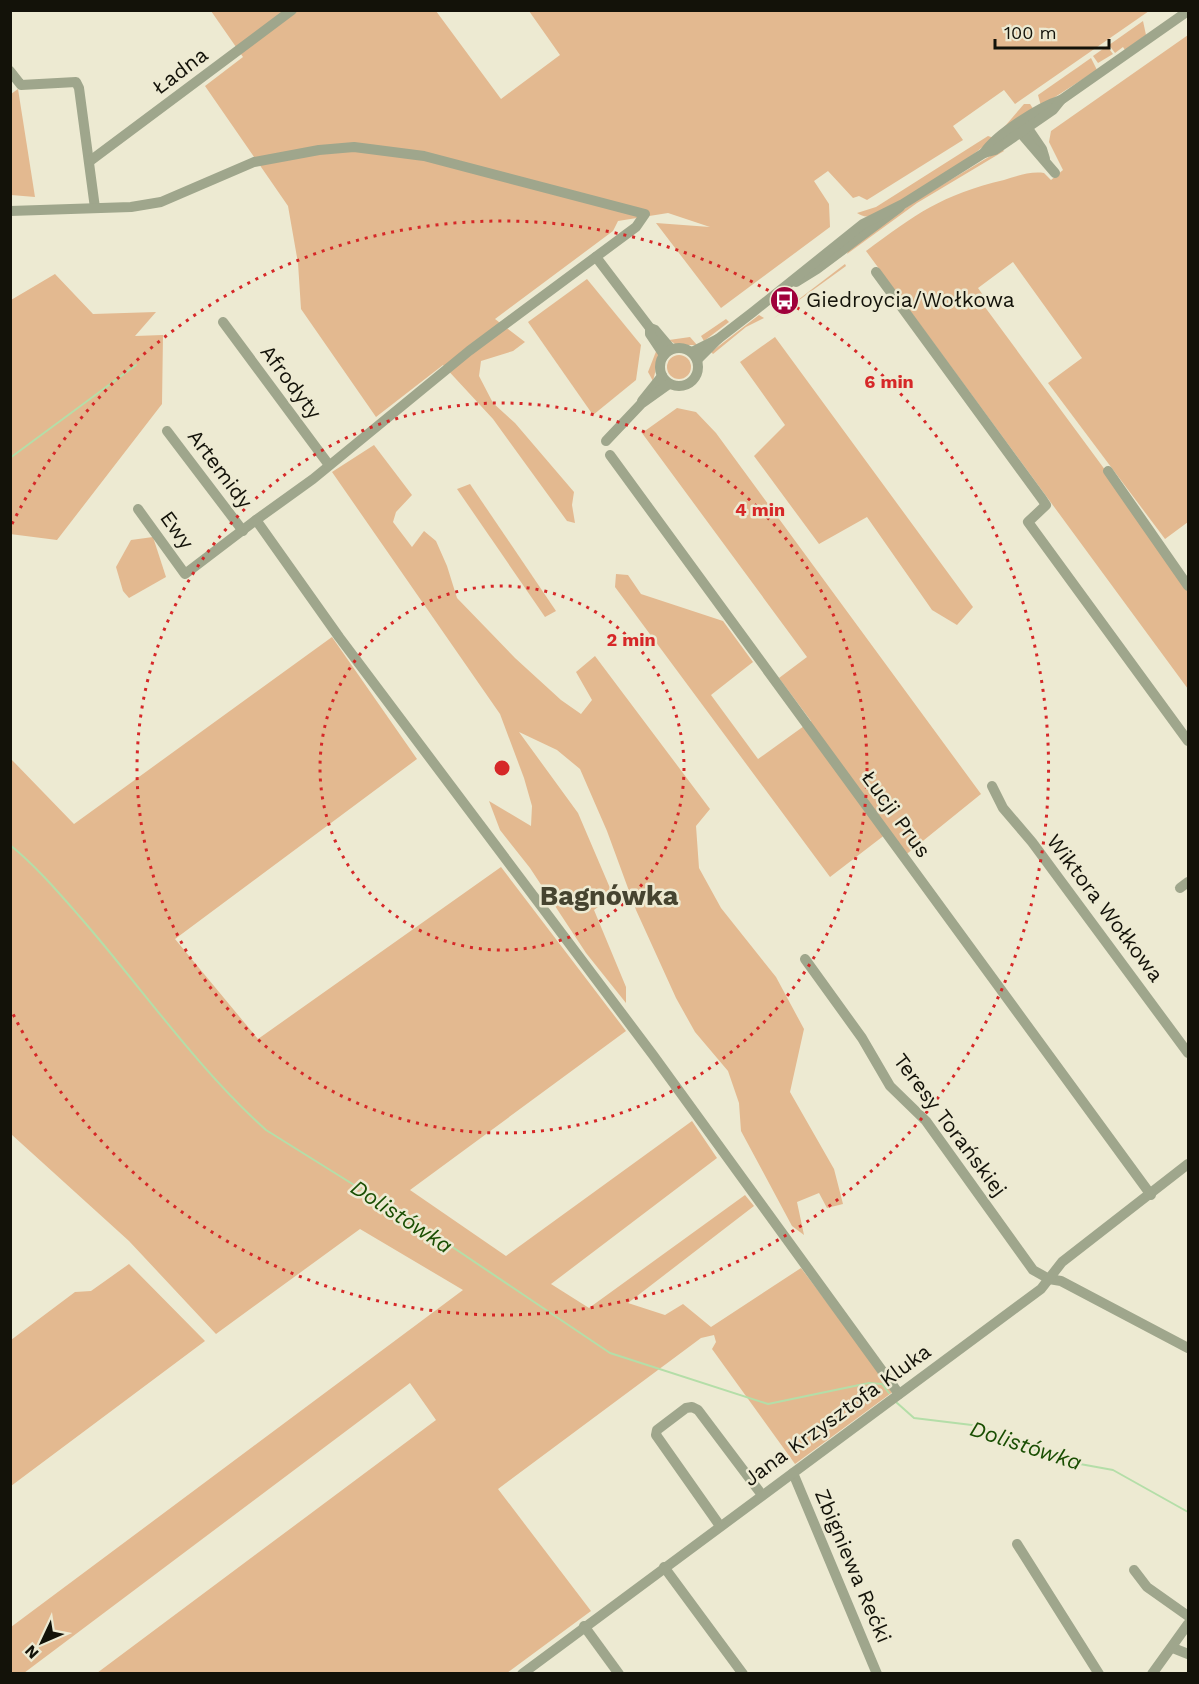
<svg xmlns="http://www.w3.org/2000/svg" width="1199" height="1684" viewBox="0 0 1199 1684" font-family="'Work Sans',sans-serif">
  <style>
    .green { fill: #e3b990 }
    .lines { fill: none; stroke-linecap: round; stroke-linejoin: round }
    .stream { stroke: #b4dea8; stroke-width: 2 }
    .minor { stroke: #9fa68c; stroke-width: 10 }
    .ring { fill: none; stroke: #d62828; stroke-width: 3; stroke-dasharray: 3 6 }
    .labels { text-anchor: middle; stroke-width: 5; stroke-linejoin: round; paint-order: stroke }
    .street-label { font-size: 21px; fill: #131209; stroke: #edead2 }
    .poi-label { font-size: 21px; fill: #131209; stroke: #edead2; text-anchor: start }
    .water-label { font-size: 22px; font-style: italic; fill: #194e02; stroke: #edead2 }
    .district-label { font-size: 27px; font-weight: bold; fill: #464430; stroke: #edead2 }
    .centre { fill: #d62828; stroke: #edead2; stroke-width: 3 }
    .ring-label { font-size: 18px; text-anchor: middle; font-weight: bold; fill: #d62828; stroke: #edead2; stroke-width: 5; stroke-linejoin: round; paint-order: stroke }
  </style>
  <rect width="100%" height="100%" fill="#edead2"/>
  <g class="green">
    <polygon points="211,11 436,11 501,99 560,55 529,11 1149,11 1015,104 1004,90 953,126 963,140 867,200 859,196 853,198 828,171 814,181 829,204 830,227 721,308 656,223 710,227 668,213 618,221 613,231 495,319 525,342 513,351 481,361 479,376 493,403 515,423 574,492 572,505 575,523 567,521 493,419 443,365 376,417 301,309 298,263 288,206 205,86 243,57"/>
    <polygon points="1143,21 1146,35 1125,50 1123,47 1115,53 1109,45"/>
    <path d="M1188 35V522L1165 539 1048 383 1082 358 1013 262 978 288 983 295 979 299 1114 482 1188 591V689L866 251C916 214 941 195 1004 180 1017 176 1031 171 1044 173L1051 180 1063 170 1049 142 1051 131Z"/>
    <polygon points="1107,46 1113,54 1098,63 1093,56"/>
    <polygon points="1091,58 1097,70 1041,106 1038,95"/>
    <polygon points="18,89 35,197 11,195 11,94"/>
    <polygon points="1024,104 1030,104 1034,110 1000,132"/>
    <path d="M988 136 994 138C969 159 901 207 870 216 865 217 862 216 857 213L876 207Z"/>
    <polygon points="1002,149 1004,151 917,203 847,254 849,249 917,200"/>
    <polygon points="845,264 846,266 773,319"/>
    <polygon points="55,274 93,314 156,312 135,336 163,335 162,404 57,540 10,534 11,300"/>
    <polygon points="587,279 641,345 636,380 593,415 528,322"/>
    <polygon points="759,315 764,318 746,327 713,354 711,352"/>
    <polygon points="726,319 729,322 704,341 701,336"/>
    <polygon points="690,337 697,345 677,345 669,340"/>
    <polygon points="775,337 973,607 957,625 932,610 867,517 819,544 754,456 785,425 740,362"/>
    <polygon points="657,349 659,356 653,381 648,372"/>
    <circle cx="679" cy="367" r="12"/>
    <polygon points="677,408 696,412 716,433 981,794 903,857 886,834 830,877 615,587 616,574 628,575 641,594 723,621 753,662 711,695 758,759 811,721 779,678 807,657 642,433"/>
    <polygon points="374,445 412,495 396,512 393,522 412,547 424,531 436,541 447,566 457,598 515,658 561,700 581,714 592,700 576,672 595,656 710,809 696,826 699,868 721,908 776,977 804,1029 790,1092 834,1169 843,1204 827,1208 819,1193 797,1202 804,1235 792,1226 741,1131 739,1103 728,1071 695,1032 676,998 636,910 607,831 580,769 557,750 519,732 578,813 613,895 594,910 626,987 626,1003 586,953 530,868 500,830 489,801 531,826 532,806 524,778 500,714 332,472"/>
    <polygon points="470,484 556,611 545,617 457,489"/>
    <polygon points="153,537 166,577 129,598 123,591 116,567 131,540"/>
    <polygon points="332,637 417,759 175,939 258,1039 501,867 626,1031 410,1190 506,1256 692,1121 717,1158 551,1284 589,1308 745,1195 754,1206 628,1303 665,1315 683,1304 711,1327 801,1268 894,1391 795,1464 712,1349 716,1342 714,1335 701,1338 498,1489 591,1611 507,1673 97,1673 436,1420 410,1383 24,1673 11,1673 11,1627 463,1290 360,1229 216,1334 129,1241 11,1134 11,759 74,824"/>
    <polygon points="129,1264 205,1341 11,1486 11,1340 75,1292 91,1291"/>
  </g>
  <g class="lines">
    <g class="stream">
      <polyline points="10,458 136,365"/>
      <path d="M10 845C36 866 59 893 80 917 142 988 196 1067 266 1130L439 1238 610 1353 768 1404 869 1383 882 1384 889 1393"/>
      <polyline points="896,1402 914,1418 980,1426 1058,1460 1113,1470 1188,1512"/>
    </g>
    <g class="minor">
      <polyline points="10,71 21,85 76,82 79,88 95,208"/>
      <polyline points="1025,124 1042,149 1045,159"/>
      <polyline points="1018,130 1055,173"/>
      <path d="M984 153C997 134 1039 107 1061 100"/>
      <polyline points="90,161 292,10"/>
      <polyline points="10,211 131,207 161,202 254,162 319,150 354,147 424,156 645,214 636,227 469,351 313,479 256,520 339,637 653,1055 899,1394"/>
      <polyline points="596,257 650,328 655,330 671,349"/>
      <polyline points="876,272 1042,499 1046,505 1028,522 1188,741"/>
      <polyline points="796,282 817,269 900,207"/>
      <polyline points="223,322 329,465"/>
      <polyline points="650,328 650,334 664,355"/>
      <circle cx="679" cy="367" r="19"/>
      <polyline points="692,352 718,339 753,312 863,224 903,204 984,153 995,150 1053,110 1061,100 1188,11"/>
      <polyline points="697,360 718,339"/>
      <polyline points="642,401 662,376"/>
      <polyline points="167,431 243,531"/>
      <polyline points="606,441 641,404 669,384"/>
      <polyline points="610,455 1151,1195"/>
      <polyline points="1108,471 1188,586"/>
      <polyline points="138,509 185,574 256,520"/>
      <polyline points="992,786 1003,808 1032,842 1188,1053"/>
      <polyline points="1180,888 1188,882"/>
      <polyline points="805,959 862,1038 890,1086 926,1121 1033,1270 1049,1279 1061,1281 1188,1348"/>
      <polyline points="793,1473 877,1674"/>
      <polyline points="720,1526 656,1435 657,1430 686,1408 692,1407 698,1410 762,1495"/>
      <polyline points="1017,1544 1099,1674"/>
      <polyline points="664,1567 743,1674"/>
      <polyline points="1134,1570 1147,1587 1188,1616"/>
      <polyline points="584,1626 619,1674"/>
      <polyline points="1173,1648 1188,1654"/>
      <polyline points="522,1674 1041,1289 1062,1262 1188,1164"/>
      <polyline points="1152,1674 1188,1624"/>
    </g>
  </g>
  <g class="ring">
    <circle cx="502" cy="768" r="182"/>
    <circle cx="502" cy="768" r="365"/>
    <path d="M12 524A547 547 0 1 1 12 1012"/>
  </g>
  <defs>
    <symbol id="bus-disc" viewBox="-11 -11 22 22"><circle r="9.5" fill="#a0013b" stroke="#edead2"/><path d="M-5-6H5V4H4V6H2V4H-2V6H-4V4H-5ZM-3.5-4V0h7V-4ZM-3.5 1.2v1.5H-2V1.2ZM2 1.2v1.5H3.5V1.2Z" fill="#fff"/></symbol>
  </defs>
  <g fill-rule="evenodd">
    <use href="#bus-disc" x="768" y="284" width="33" height="33"/>
  </g>
  <g class="labels">
    <g class="street-label">
      <text transform="translate(180 71) rotate(-37)" y="7">Ładna</text>
      <text transform="translate(291 382) rotate(53)" y="7">Afrodyty</text>
      <text transform="translate(220 469) rotate(53)" y="7">Artemidy</text>
      <text transform="translate(177 530) rotate(54)" y="7">Ewy</text>
      <text transform="translate(896 814) rotate(54)" y="7">Łucji Prus</text>
      <text transform="translate(1105 908) rotate(53)" y="7">Wiktora Wołkowa</text>
      <text transform="translate(950 1125) rotate(53)" y="7">Teresy Torańskiej</text>
      <text transform="translate(837 1415) rotate(-36)" y="7">Jana Krzysztofa Kluka</text>
      <text transform="translate(853 1566) rotate(67)" y="7">Zbigniewa Rećki</text>
    </g>
    <g class="poi-label">
      <text x="806" y="307">Giedroycia/Wołkowa</text>
    </g>
    <g class="water-label">
      <text transform="translate(402 1216) rotate(33)" y="8">Dolistówka</text>
      <text transform="translate(1026 1445) rotate(18)" y="8">Dolistówka</text>
    </g>
    <g class="district-label">
      <text x="609" y="905">Bagnówka</text>
    </g>
  </g>
  <circle cx="502" cy="768" r="9" class="centre"/>
  <g class="ring-label">
    <text x="889" y="388">6 min</text>
    <text x="760" y="516">4 min</text>
    <text x="631" y="646">2 min</text>
  </g>
  <rect width="1199" height="1684" fill="none" stroke="#131209" stroke-width="24"/>
  <g transform="translate(42 1642) rotate(226)" stroke="#edead2" stroke-width="4.5" paint-order="stroke">
  <path d="M0-4.5L10 22L0 15L-10 22Z" fill="#131209"/>
  <text y="-9" font-size="16" font-weight="bold" text-anchor="middle" fill="#131209">N</text>
  </g>
  <path d="M995 39v9h114v-9" fill="none" stroke="#131209" stroke-width="3"/>
  <text x="1004" y="39" font-size="18" fill="#131209" stroke="#edead2" stroke-width="4.5" paint-order="stroke">100 m</text>
</svg>
